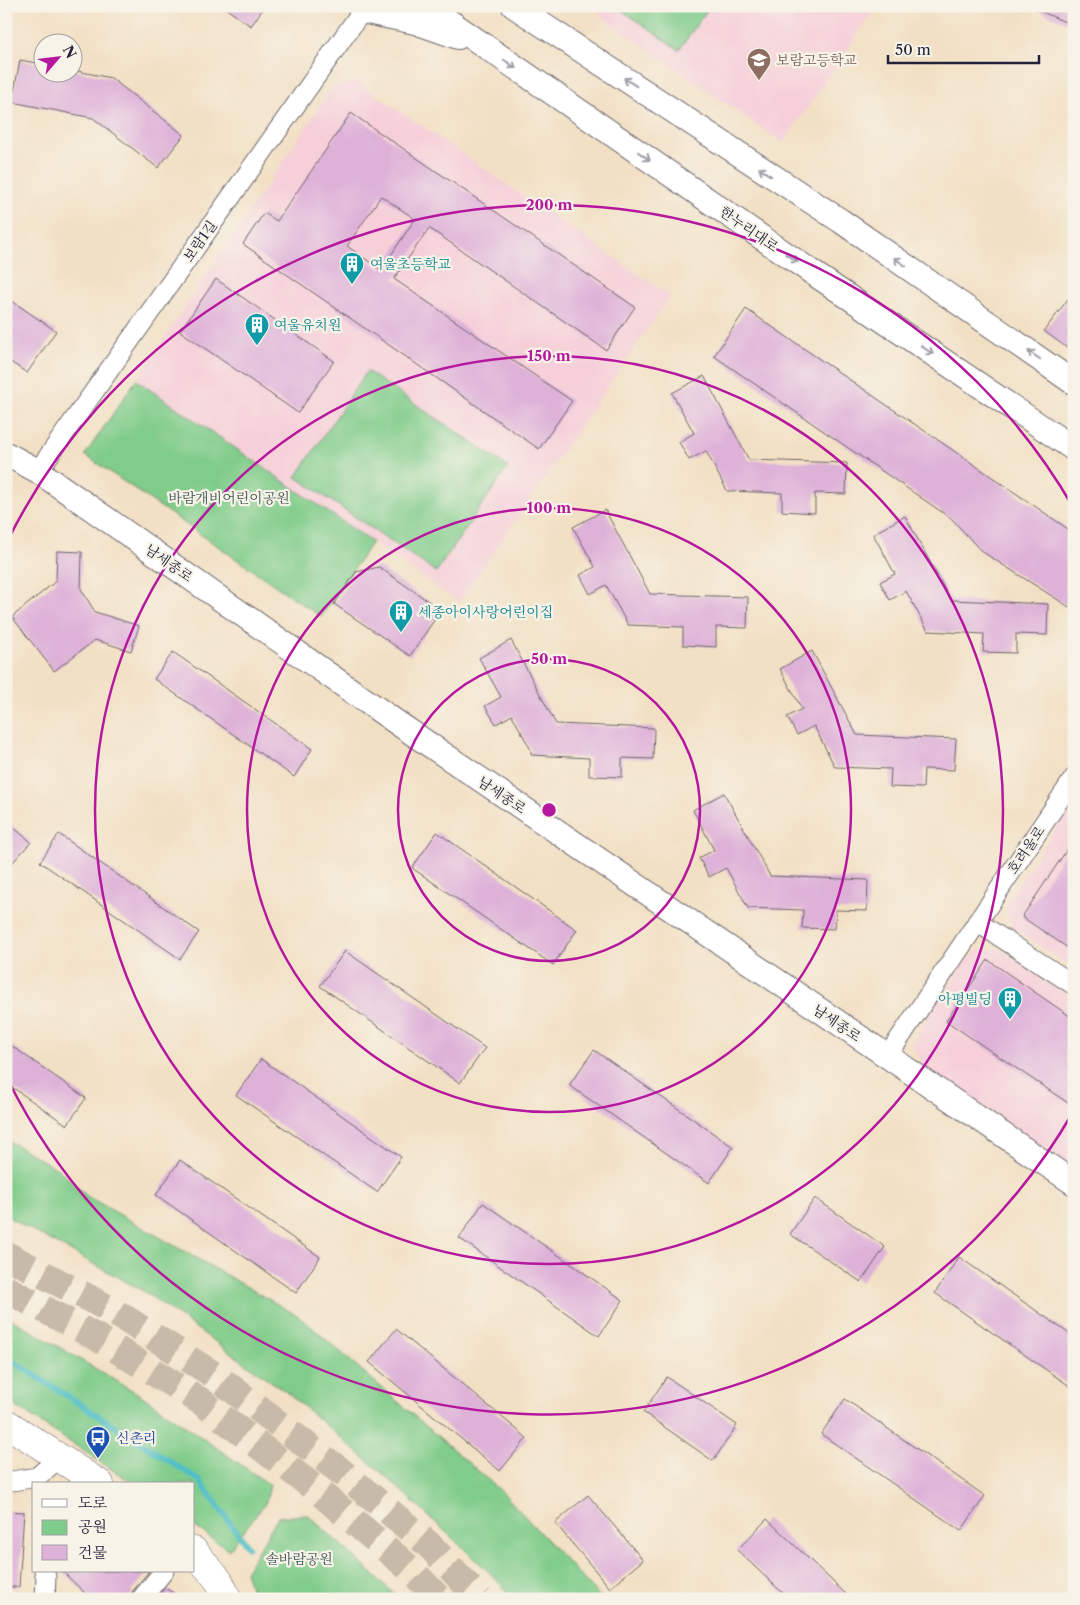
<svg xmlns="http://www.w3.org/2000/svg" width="1080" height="1605" viewBox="0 0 1080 1605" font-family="'Libre Caslon Text','Noto Serif KR',serif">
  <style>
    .built { fill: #f6cfd9 }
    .green { fill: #80cc8a; stroke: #517762 }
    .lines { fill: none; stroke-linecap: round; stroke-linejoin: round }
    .stream { stroke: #51bfc5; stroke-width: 6 }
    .building { fill: #deb1d8; fill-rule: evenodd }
    .trunk-tunnel { stroke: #c8baa9; stroke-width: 28; stroke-dasharray: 28 14; stroke-linecap: butt }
    .minor-casing { stroke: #6b646b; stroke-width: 21 }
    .tertiary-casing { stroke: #6b646b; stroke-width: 26 }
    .secondary-casing { stroke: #6b646b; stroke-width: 29 }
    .minor { stroke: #fff; stroke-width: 19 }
    .tertiary { stroke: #fff; stroke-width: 24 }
    .secondary { stroke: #fff; stroke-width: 28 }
    .oneway { stroke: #9c9ca7 }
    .ring { fill: none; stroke: #b5179e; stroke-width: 2.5 }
    .labels { text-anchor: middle; stroke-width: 4.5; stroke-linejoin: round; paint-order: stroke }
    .education-label { font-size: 14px; fill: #785e54; stroke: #f7f3e8; text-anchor: start }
    .street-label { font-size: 14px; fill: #22223b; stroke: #f7f3e8 }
    .culture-label { font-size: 14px; fill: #0d838f; stroke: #f7f3e8; text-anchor: start }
    .park-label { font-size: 14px; fill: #3e5553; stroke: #f7f3e8 }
    .transit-label { font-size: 14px; fill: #164399; stroke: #f7f3e8; text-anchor: start }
    .centre { fill: #b5179e; stroke: #f7f3e8; stroke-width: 2.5 }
    .ring-label { font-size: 15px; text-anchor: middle; font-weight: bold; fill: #b5179e; stroke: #f7f3e8; stroke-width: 4.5; stroke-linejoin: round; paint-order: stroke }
  </style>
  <rect width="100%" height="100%" fill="#f7f3e8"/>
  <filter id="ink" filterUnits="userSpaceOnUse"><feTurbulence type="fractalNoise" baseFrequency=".02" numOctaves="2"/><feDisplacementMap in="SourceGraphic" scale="10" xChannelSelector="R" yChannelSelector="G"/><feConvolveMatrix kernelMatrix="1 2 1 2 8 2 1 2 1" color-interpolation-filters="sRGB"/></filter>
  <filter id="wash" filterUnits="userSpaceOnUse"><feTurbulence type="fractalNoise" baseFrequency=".0096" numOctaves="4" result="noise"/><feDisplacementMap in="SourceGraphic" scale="20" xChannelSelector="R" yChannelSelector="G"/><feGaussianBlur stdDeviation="1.12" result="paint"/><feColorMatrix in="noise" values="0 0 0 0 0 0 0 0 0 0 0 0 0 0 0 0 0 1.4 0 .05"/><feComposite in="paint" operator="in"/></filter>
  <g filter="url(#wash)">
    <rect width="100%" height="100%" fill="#f2e0c4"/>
    <g class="built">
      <polygon points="594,6 877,6 783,143 603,18"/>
      <polygon points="356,81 670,296 459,602 136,380 333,87"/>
      <polygon points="1074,801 1074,969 1013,928 1006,911 1008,900"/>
      <polygon points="1001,949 1074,999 1074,1169 921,1064 913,1047 916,1036 966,961 978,950"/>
    </g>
    <g class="green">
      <polygon points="616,6 710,6 679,50"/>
      <polygon points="367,371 508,467 436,572 296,477"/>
      <polygon points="136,380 372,542 321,617 85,455"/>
      <polygon points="6,1141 16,1145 59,1170 87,1196 300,1317 501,1491 602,1599 514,1599 488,1571 382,1473 289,1394 145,1292 6,1216"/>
      <polygon points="6,1316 142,1396 270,1485 266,1502 229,1550 194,1526 194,1484 134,1484 6,1400"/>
      <polygon points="308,1515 400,1599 254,1599 245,1572 278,1517"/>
    </g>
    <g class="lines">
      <polyline class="stream" points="6,1357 199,1480 248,1547"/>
    </g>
    <g id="blocks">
      <g class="building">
        <polygon points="222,6 265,6 251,26"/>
        <polygon points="1029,6 1074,6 1074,26"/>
        <polygon points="20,60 42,64 42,72 72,72 72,70 111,78 184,135 158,168 93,118 12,102"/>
        <path d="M351 113 635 307 606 350 429 228 394 279 572 401 539 449 243 244 264 213 277 221ZM381 196 415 219 381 270 347 246Z"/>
        <polygon points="216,279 334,361 298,413 180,331"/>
        <polygon points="1074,291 1074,353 1044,331"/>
        <polygon points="6,297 56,331 27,373 6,359"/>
        <polygon points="746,309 1074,533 1074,610 981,551 952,519 714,356"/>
        <polygon points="704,376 749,460 847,463 846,494 815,493 815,513 782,511 782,493 727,491 706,451 689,460 679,442 694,433 672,393"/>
        <polygon points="605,510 650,594 748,597 747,628 716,627 716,647 683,645 683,627 628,625 606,585 590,594 580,575 595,567 573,527"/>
        <polygon points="905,516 951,600 1048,604 1047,635 1016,634 1016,653 983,652 984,634 928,631 906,591 890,600 880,582 895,574 873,534"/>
        <polygon points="57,551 82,552 81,589 95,612 139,626 131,651 95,640 54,671 12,617 56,581"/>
        <polygon points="379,567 441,610 410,656 334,604 356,572"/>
        <polygon points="511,640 556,724 654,728 653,759 622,758 622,777 589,776 589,758 531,755 531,750 512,715 496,724 485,706 501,697 479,658"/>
        <polygon points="812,651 857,735 956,739 954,770 924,769 923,788 890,787 891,769 835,767 814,726 797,735 787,717 802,709 780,669"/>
        <polygon points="173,652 312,749 294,777 154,679"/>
        <polygon points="724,793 770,876 868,880 867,911 836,910 835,929 802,928 803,910 748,908 726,868 709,877 699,858 714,850 693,810"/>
        <polygon points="6,821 31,842 6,870"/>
        <polygon points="437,832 577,930 553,965 412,868"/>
        <polygon points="59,834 199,932 180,959 40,862"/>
        <polygon points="1074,839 1074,952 1022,917"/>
        <polygon points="345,951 485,1048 460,1083 320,986"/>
        <polygon points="988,960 1074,1019 1074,1107 946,1021"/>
        <polygon points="6,1042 86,1098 67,1125 6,1083"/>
        <polygon points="594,1050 733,1147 709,1183 569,1085"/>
        <polygon points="261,1059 401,1157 377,1192 236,1095"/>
        <polygon points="180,1160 320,1257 296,1293 156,1195"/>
        <polygon points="815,1198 885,1247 861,1282 790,1234"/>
        <polygon points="483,1203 623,1300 599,1336 459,1238"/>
        <polygon points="959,1257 1074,1337 1074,1389 935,1293"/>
        <polygon points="396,1329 527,1438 500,1471 369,1362"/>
        <polygon points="667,1377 737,1425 713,1461 643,1412"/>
        <polygon points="845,1399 985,1496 961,1531 821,1434"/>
        <polygon points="588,1495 643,1560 610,1588 555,1523"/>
        <polygon points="6,1511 24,1512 19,1587 6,1587"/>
        <polygon points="767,1519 829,1578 851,1599 789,1599 737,1550"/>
        <polygon points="62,1571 149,1571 132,1592 130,1599 91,1599"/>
        <polygon points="165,1588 183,1599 156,1599"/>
      </g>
    </g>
  </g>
  <g filter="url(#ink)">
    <use href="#blocks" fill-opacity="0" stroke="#6b646b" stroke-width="1"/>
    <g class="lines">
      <g class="trunk-tunnel">
        <polyline points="6,1255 113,1311 214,1375 339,1470 428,1544 480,1599"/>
        <polyline points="6,1289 98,1338 202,1402 317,1490 409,1568 439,1599"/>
      </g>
      <defs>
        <g id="minor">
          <polyline points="38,471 362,11"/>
          <polyline points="977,922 1074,985"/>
          <polyline points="887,1057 1074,778"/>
          <polyline points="6,1482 37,1477 60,1457"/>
          <polyline points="44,1571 46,1577 45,1599"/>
          <polyline points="141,1599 164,1571"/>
        </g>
        <g id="tertiary">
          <polyline points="359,6 362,11 415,22 458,37"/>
          <polyline points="427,6 813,273 1074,449"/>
          <polyline points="514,6 841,221 1074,383"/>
          <polyline points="6,454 38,471 396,722 1074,1183"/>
        </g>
        <g id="secondary">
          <polyline points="6,1423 100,1484"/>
          <polyline points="194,1551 219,1581 228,1599"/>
        </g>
      </defs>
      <use href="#minor" class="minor-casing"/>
      <use href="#tertiary" class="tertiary-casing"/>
      <use href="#secondary" class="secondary-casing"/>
      <use href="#minor" class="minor"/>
      <use href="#tertiary" class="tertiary"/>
      <use href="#secondary" class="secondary"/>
    </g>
    <defs><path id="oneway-shaft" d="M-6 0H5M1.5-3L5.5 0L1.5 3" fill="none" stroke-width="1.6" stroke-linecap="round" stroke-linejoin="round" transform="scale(1.25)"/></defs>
    <g class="oneway">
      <use href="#oneway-shaft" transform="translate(510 64) rotate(35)"/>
      <use href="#oneway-shaft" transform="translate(630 82) rotate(-147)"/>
      <use href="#oneway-shaft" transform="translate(644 156) rotate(35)"/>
      <use href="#oneway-shaft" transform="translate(765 172) rotate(-147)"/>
      <use href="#oneway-shaft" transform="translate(792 258) rotate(35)"/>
      <use href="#oneway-shaft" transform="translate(900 262) rotate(-145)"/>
      <use href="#oneway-shaft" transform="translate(927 350) rotate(34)"/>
      <use href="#oneway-shaft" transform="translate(1034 355) rotate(-145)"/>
    </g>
  </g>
  <g class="ring">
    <circle cx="549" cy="810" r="151"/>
    <circle cx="549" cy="810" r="302"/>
    <circle cx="549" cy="810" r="454"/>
    <path d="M1073 1112A605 605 0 0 1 8 1080M8 540A605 605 0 0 1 1073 507"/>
  </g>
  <defs>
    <symbol id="school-pin" viewBox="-11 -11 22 30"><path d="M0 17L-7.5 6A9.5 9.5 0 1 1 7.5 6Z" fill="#8d6e63" stroke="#f7f3e8"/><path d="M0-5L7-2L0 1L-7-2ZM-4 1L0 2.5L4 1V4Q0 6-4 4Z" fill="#fff"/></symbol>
    <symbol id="building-pin" viewBox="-11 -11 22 30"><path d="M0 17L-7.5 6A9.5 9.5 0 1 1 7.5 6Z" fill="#0f9aa8" stroke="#f7f3e8"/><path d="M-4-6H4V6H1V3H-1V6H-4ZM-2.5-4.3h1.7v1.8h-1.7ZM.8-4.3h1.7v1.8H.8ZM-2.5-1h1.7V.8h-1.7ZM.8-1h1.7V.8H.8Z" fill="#fff"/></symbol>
    <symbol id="bus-pin" viewBox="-11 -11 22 30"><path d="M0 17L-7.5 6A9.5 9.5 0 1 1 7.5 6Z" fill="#1a4fb4" stroke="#f7f3e8"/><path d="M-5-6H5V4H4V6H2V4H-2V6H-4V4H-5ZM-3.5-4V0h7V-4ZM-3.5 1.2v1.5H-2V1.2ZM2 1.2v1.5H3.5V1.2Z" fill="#fff"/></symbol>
  </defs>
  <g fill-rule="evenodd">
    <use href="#school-pin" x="745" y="46" width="28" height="38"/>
    <use href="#building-pin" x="338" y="250" width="28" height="38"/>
    <use href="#building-pin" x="243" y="311" width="28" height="38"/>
    <use href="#building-pin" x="387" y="598" width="28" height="38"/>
    <use href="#building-pin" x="996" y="985" width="28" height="38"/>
    <use href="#bus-pin" x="84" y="1424" width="28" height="38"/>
  </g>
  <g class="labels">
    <g class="education-label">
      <text x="776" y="65">보람고등학교</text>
    </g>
    <g class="street-label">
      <text transform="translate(749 229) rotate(35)" y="5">한누리대로</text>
      <text transform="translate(200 241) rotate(-55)" y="5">보람1길</text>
      <text transform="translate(169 563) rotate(35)" y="5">남세종로</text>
      <text transform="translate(502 795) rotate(34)" y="5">남세종로</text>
      <text transform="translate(1026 850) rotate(-56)" y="5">호려울로</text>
      <text transform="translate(837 1023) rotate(34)" y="5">남세종로</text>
    </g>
    <g class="culture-label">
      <text x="370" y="269">여울초등학교</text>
      <text x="274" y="330">여울유치원</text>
      <text x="418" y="617">세종아이사랑어린이집</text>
      <text x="992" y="1004" text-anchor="end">아평빌딩</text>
    </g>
    <g class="park-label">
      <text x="229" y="503">바람개비어린이공원</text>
      <text x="299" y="1564">솔바람공원</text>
    </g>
    <g class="transit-label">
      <text x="116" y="1443">신촌리</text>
    </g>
  </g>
  <circle cx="549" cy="810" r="8" class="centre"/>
  <g class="ring-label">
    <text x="549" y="210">200 m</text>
    <text x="549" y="361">150 m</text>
    <text x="549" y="513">100 m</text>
    <text x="549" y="664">50 m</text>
  </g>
  <rect width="1080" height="1605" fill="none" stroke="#f7f3e8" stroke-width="25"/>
  <rect x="32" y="1482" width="162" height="90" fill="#f7f3e8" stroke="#a29fa3"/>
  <rect x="42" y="1499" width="25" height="8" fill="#ffffff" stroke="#a29fa3"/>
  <text x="78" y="1508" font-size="15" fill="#22223b">도로</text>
  <rect x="42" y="1520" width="25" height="15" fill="#80cc8a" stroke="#a29fa3"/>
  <text x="78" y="1532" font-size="15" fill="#22223b">공원</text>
  <rect x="42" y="1545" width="25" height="15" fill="#deb1d8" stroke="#a29fa3"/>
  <text x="78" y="1558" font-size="15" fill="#22223b">건물</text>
  <g transform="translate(58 58) rotate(62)"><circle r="24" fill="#f7f3e8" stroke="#a29fa3"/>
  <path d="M0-4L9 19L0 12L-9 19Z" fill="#b5179e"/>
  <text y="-8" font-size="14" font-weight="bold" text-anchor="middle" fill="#22223b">N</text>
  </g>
  <path d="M888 55v8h151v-8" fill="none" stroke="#22223b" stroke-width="2.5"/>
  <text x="895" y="55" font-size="15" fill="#22223b" stroke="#f7f3e8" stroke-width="4" paint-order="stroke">50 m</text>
</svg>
